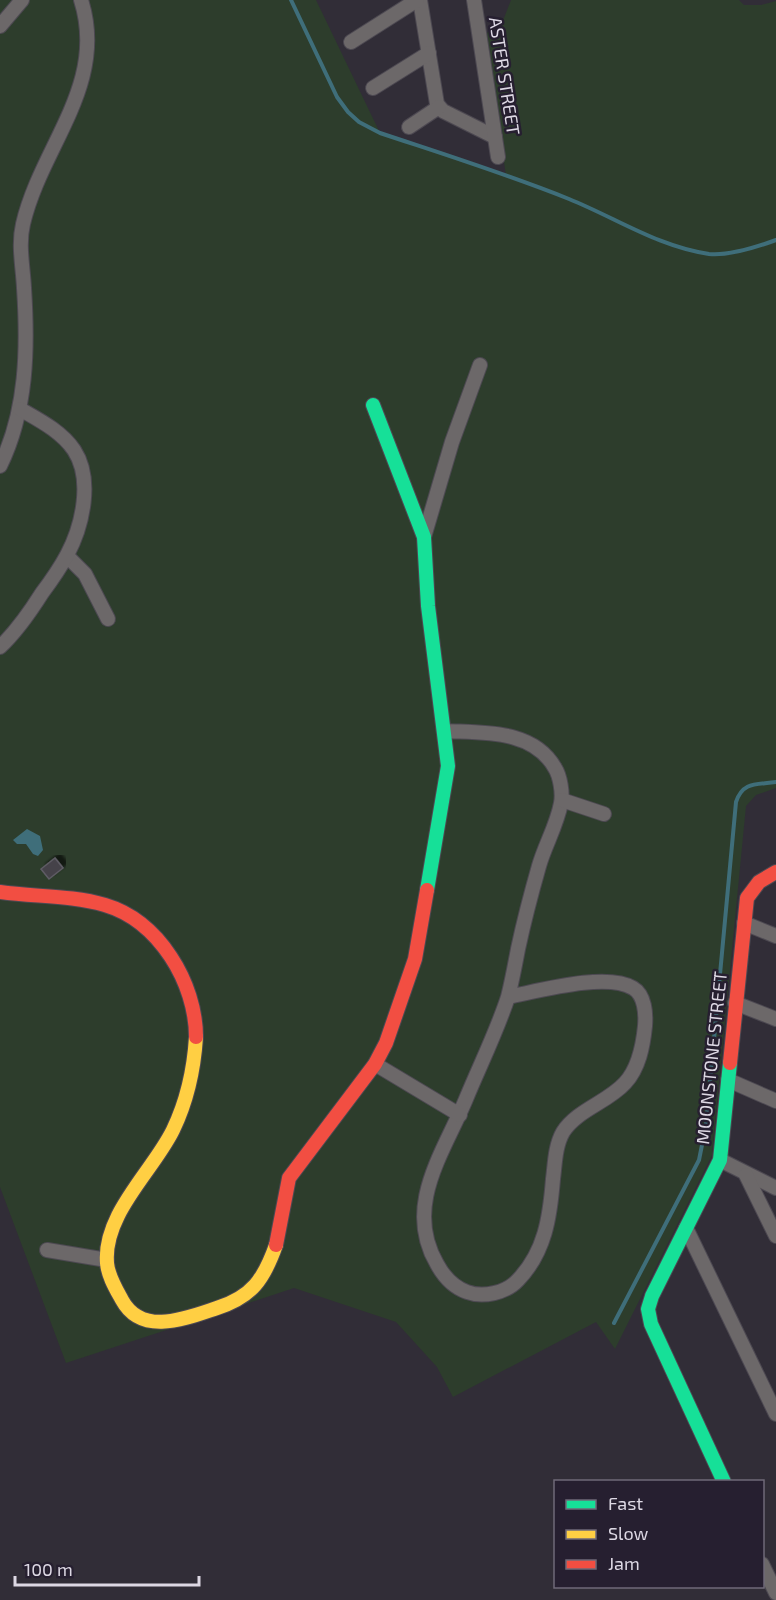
<svg xmlns="http://www.w3.org/2000/svg" width="776" height="1600" viewBox="0 0 776 1600" font-family="'Exo 2',sans-serif">
  <style>
    .green { fill: #2d3d2c }
    .water { fill: #3f6e7a }
    .lines { fill: none; stroke-linecap: round; stroke-linejoin: round }
    .stream { stroke: #3f6e7a; stroke-width: 4 }
    .building { fill: #45424a; stroke: #5f5c65; stroke-width: 1.5; filter: url(#shadow) }
    .street-casing { stroke: #4d4952; stroke-width: 16 }
    .fast-casing { stroke: #4d4952; stroke-width: 16 }
    .slow-casing { stroke: #4d4952; stroke-width: 16 }
    .jam-casing { stroke: #4d4952; stroke-width: 16 }
    .street { stroke: #6c6869; stroke-width: 14 }
    .fast { stroke: #16e098; stroke-width: 14 }
    .slow { stroke: #ffcf43; stroke-width: 14 }
    .jam { stroke: #f24e42; stroke-width: 14 }
    .labels { text-anchor: middle; stroke-width: 5; stroke-linejoin: round; paint-order: stroke }
    .street-label { font-size: 18px; fill: #ddd8e4; stroke: #261f30 }
  </style>
  <defs>
    <filter id="shadow"><feDropShadow dx="5" dy="-5" stdDeviation="1.5" flood-color="#0009"/></filter>
  </defs>
  <rect width="100%" height="100%" fill="#312d37"/>
  <polygon class="green" points="0,0 316,0 380,133 506,176 486,34 504,18 511,0 739,0 744,5 761,5 776,1 776,788 756,795 746,806 712,1155 615,1349 596,1322 453,1397 437,1367 396,1322 294,1288 66,1363 0,1187"/>
  <polygon class="water" points="27,829 40,836 43,850 38,856 33,854 26,844 17,844 13,840"/>
  <g class="lines">
    <g class="stream">
      <path d="M291 0 337 97 348 112 359 122 380 133C443 154 507 174 569 199 616 218 659 247 709 254 730 256 757 247 776 240"/>
      <path d="M614 1323 699 1160 706 1125 736 802C743 781 757 785 776 782"/>
    </g>
  </g>
  <polygon class="building" points="55,858 63,868 49,879 41,869"/>
  <g class="lines">
    <defs>
      <g id="street">
        <polyline points="420,0 437,104 443,111 495,137"/>
        <polyline points="474,0 498,157"/>
        <polyline points="0,26 22,0"/>
        <polyline points="351,42 417,0"/>
        <polyline points="373,88 429,53"/>
        <polyline points="409,127 439,107"/>
        <path d="M0 466C27 411 28 348 24 288 23 267 18 245 23 224 41 146 108 85 81 0"/>
        <polyline points="424,537 452,442 480,365"/>
        <polyline points="67,556 85,574 108,619"/>
        <path d="M0 647C17 631 30 612 42 593 51 581 60 568 67 555 83 525 93 479 74 450 61 431 39 420 20 409"/>
        <path d="M445 731C483 733 533 729 555 768 560 776 563 793 561 803 557 825 545 845 539 866 531 894 524 921 518 949 515 965 512 981 508 997 497 1031 480 1065 466 1099 444 1152 403 1206 437 1264 444 1277 453 1287 467 1292 483 1298 506 1293 518 1280 545 1252 550 1217 553 1179 555 1164 555 1146 563 1132 577 1110 608 1102 625 1083 639 1068 643 1046 645 1026 646 1014 645 995 633 988 606 972 539 991 508 997"/>
        <polyline points="562,800 604,814"/>
        <polyline points="744,923 776,936"/>
        <polyline points="735,1003 776,1019"/>
        <polyline points="375,1064 460,1115"/>
        <polyline points="728,1080 776,1101"/>
        <polyline points="720,1160 776,1188"/>
        <polyline points="746,1175 776,1236"/>
        <polyline points="686,1228 776,1414"/>
        <polyline points="47,1250 107,1260"/>
        <polyline points="762,1564 776,1593"/>
      </g>
      <g id="fast">
        <polyline points="373,405 424,537 428,606 448,766 427,890"/>
        <polyline points="724,1482 651,1324 648,1309 652,1296 720,1160 730,1063"/>
      </g>
      <path id="slow" d="M196 1037C194 1069 187 1101 173 1130 153 1171 103 1214 107 1263 108 1276 116 1289 122 1300 142 1337 187 1318 217 1308 252 1297 264 1279 276 1245"/>
      <g id="jam">
        <path d="M0 892C35 897 71 895 105 905 159 921 196 983 196 1037"/>
        <polyline points="730,1063 747,898 759,882 776,872"/>
        <polyline points="276,1245 289,1178 375,1064 386,1043 415,959 427,890"/>
      </g>
    </defs>
    <use href="#street" class="street-casing"/>
    <use href="#fast" class="fast-casing"/>
    <use href="#slow" class="slow-casing"/>
    <use href="#jam" class="jam-casing"/>
    <use href="#street" class="street"/>
    <use href="#fast" class="fast"/>
    <use href="#slow" class="slow"/>
    <use href="#jam" class="jam"/>
  </g>
  <g class="labels">
    <g class="street-label">
      <text transform="translate(504 76) rotate(81)" y="6">ASTER STREET</text>
      <text transform="translate(712 1058) rotate(-84)" y="6">MOONSTONE STREET</text>
    </g>
  </g>
  <rect x="554" y="1480" width="210" height="108" fill="#261f30" stroke="#6f6978" stroke-width="1.5"/>
  <rect x="566" y="1500" width="30" height="9" fill="#16e098" stroke="#6f6978" stroke-width="1.5"/>
  <text x="608" y="1510" font-size="18" fill="#ddd8e4">Fast</text>
  <rect x="566" y="1530" width="30" height="9" fill="#ffcf43" stroke="#6f6978" stroke-width="1.5"/>
  <text x="608" y="1540" font-size="18" fill="#ddd8e4">Slow</text>
  <rect x="566" y="1560" width="30" height="9" fill="#f24e42" stroke="#6f6978" stroke-width="1.5"/>
  <text x="608" y="1570" font-size="18" fill="#ddd8e4">Jam</text>
  <path d="M15 1576v9h184v-9" fill="none" stroke="#ddd8e4" stroke-width="3"/>
  <text x="24" y="1576" font-size="18" fill="#ddd8e4" stroke="#261f30" stroke-width="4.5" paint-order="stroke">100 m</text>
</svg>
